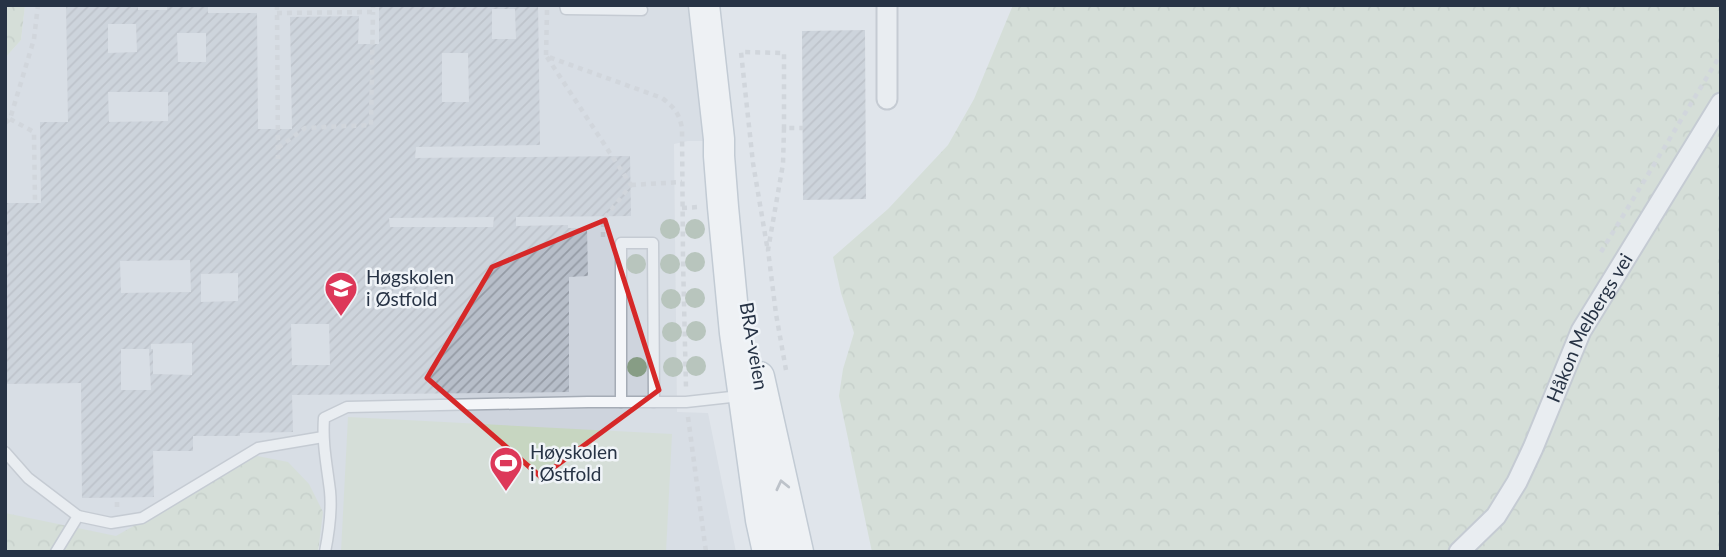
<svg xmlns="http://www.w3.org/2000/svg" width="1726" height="557" viewBox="0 0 1726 557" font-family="Lato,sans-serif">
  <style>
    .built { fill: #ced4dd }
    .grass { fill: #c7d6c1 }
    .forest { fill: url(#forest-crowns) }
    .building { fill: url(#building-hatch); fill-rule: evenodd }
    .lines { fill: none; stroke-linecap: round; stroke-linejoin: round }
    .service-casing { stroke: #a5acb6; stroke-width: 13 }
    .minor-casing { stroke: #a5acb6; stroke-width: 23 }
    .primary-casing { stroke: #9eaab8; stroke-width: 33 }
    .path { stroke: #bfc3ca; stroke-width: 4.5; stroke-dasharray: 5 5; stroke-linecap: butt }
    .service { stroke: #f4f6f9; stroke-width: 10 }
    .minor { stroke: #f4f6f9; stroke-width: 19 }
    .primary { stroke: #fff; stroke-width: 30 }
    .tree { fill: #879d85 }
    .oneway { stroke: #9399a2 }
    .marked { fill: none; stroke: #d62828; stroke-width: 5; stroke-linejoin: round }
    .labels { text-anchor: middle; stroke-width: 5; stroke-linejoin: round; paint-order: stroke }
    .poi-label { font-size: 19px; fill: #273345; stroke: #f0f4f8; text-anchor: start }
    .street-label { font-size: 19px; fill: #273345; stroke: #f0f4f8 }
  </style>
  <defs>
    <pattern id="forest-crowns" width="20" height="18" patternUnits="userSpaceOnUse" patternTransform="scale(1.75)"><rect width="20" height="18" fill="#c7d6c1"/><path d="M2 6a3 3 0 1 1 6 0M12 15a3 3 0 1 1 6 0" fill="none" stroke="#abb8a7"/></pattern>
    <pattern id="building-hatch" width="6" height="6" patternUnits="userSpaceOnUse" patternTransform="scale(1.75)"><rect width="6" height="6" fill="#b7bec9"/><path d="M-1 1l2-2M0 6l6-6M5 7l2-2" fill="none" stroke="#959ba5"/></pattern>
  </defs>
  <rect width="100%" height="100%" fill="#e0e5eb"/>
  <polygon class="built" points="25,5 690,5 706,141 688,141 674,144 677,412 708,413 736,552 320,552 311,512 5,552 5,58 21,40"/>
  <polygon class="grass" points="348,417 672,434 666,552 341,552"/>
  <g class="forest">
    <polygon points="5,5 25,5 21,40 5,58"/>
    <polygon points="1013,5 1721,5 1721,552 872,552 839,396 843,369 854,333 841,293 833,257 888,209 948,145 974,99"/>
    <polygon points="257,456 288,462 309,484 323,512 318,552 5,552 5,513 116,536"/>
  </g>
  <g class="building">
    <path d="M66 5H138V10H167V5H208V13H257L258 129H292L290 17 359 16 358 44H379V5H538L540 145 416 147 415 158 630 156 631 216 516 217V226L568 225V228H587L588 276 569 277V392L292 395 293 432 240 433V436H193V451H153L154 497 82 498 81 383 7 384 5 203H41L40 122H68ZM492 9H515L516 39H492ZM108 24H136L137 52 108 53ZM177 33H206V62H178ZM442 53H468L469 102H442ZM108 92H168V121L109 122ZM494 217 493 227H390L389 218ZM190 260 191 292 121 293 120 261ZM238 273V301L201 302V274ZM291 324H329L330 365H292ZM192 343V375L153 374V349H151V344ZM121 349H149L151 390H121Z"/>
    <polygon points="865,30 866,199 803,200 802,31"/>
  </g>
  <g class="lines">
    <defs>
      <g id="service">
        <polyline points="565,5 566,9 642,10"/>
        <polyline points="621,402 621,243 653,243 654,402"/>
        <polyline points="5,452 28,478 78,516"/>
        <polyline points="56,552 78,516 111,523 142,518 258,448 323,437"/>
        <path d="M325 552C329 532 332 511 330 491 327 466 322 443 324 418L347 407 588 402H686L740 396"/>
      </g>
      <g id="minor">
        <polyline points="887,99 887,5"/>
        <path id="s1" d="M1459 552 1496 516 1517 482 1533 448 1581 331 1721 103"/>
      </g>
      <g id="primary">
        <polyline points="704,5 719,139 719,156 723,207 735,333 761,520 768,552"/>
        <polyline points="759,377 798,552"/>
      </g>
    </defs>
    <use href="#service" class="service-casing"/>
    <use href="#minor" class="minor-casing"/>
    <use href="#primary" class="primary-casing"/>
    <g class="path">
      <polyline points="277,5 278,159"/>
      <path d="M547 10 546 56 662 98C674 107 679 113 682 128L683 260 686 388"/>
      <polyline points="277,13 373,12 373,5"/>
      <polyline points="547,57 631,185 603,220 603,241"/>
      <polyline points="10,119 34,132 35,203"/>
      <polyline points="5,123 10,119 34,39 38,5"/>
      <polyline points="278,148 305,128 371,125 373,12"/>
      <polyline points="631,185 682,182"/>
      <polyline points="682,208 699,207"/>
      <polyline points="767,246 753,163 741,52 784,53 784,128"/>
      <polyline points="1601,252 1721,54"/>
      <polyline points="786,370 776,314 768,250 783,164 784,128 803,128"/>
      <polyline points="688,417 706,552"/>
      <polyline points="117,507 117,498"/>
    </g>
    <use href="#service" class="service"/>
    <use href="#minor" class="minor"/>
    <use href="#primary" class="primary"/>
  </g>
  <g class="tree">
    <circle cx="670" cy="229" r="10"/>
    <circle cx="695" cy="229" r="10"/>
    <circle cx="695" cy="262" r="10"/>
    <circle cx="636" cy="264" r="10"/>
    <circle cx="670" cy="264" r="10"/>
    <circle cx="695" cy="298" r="10"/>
    <circle cx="671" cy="299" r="10"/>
    <circle cx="696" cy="331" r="10"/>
    <circle cx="672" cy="332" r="10"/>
    <circle cx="696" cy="366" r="10"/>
    <circle cx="637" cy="367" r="10"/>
    <circle cx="673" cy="367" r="10"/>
  </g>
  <defs><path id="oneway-chevron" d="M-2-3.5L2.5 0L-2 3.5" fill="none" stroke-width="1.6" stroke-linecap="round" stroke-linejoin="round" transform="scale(1.75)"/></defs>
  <use class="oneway" href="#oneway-chevron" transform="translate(782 485) rotate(-103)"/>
  <path d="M0 0H1726V557H0ZM605 220 659 390 541 477 427 378 492 267Z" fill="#e0e5eb" fill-opacity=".55" fill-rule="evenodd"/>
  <path class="marked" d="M605 220 659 390 541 477 427 378 492 267Z"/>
  <defs>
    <symbol id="university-pin" viewBox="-11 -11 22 30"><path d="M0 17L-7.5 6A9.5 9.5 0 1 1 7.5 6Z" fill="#dd3859" stroke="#f0f4f8"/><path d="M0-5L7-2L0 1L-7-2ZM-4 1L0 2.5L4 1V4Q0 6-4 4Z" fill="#fff"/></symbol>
    <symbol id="stadium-pin" viewBox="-11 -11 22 30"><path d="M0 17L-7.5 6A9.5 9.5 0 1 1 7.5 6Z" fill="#dd3859" stroke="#f0f4f8"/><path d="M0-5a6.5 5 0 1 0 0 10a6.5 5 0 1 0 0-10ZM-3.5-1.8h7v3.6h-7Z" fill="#fff"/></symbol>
  </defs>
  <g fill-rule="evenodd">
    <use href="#university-pin" x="322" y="269" width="38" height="52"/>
    <use href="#stadium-pin" x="487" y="444" width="38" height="52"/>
  </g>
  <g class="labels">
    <g class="poi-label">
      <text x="366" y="284">Høgskolen<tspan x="366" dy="22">i Østfold</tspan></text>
      <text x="530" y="459">Høyskolen<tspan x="530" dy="22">i Østfold</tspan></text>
    </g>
    <g class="street-label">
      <text dy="7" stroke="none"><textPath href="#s1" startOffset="262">Håkon Melbergs vei</textPath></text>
      <text transform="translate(754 346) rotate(80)" y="7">BRA-veien</text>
    </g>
  </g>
  <rect width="1726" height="557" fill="none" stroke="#273345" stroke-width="14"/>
</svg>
